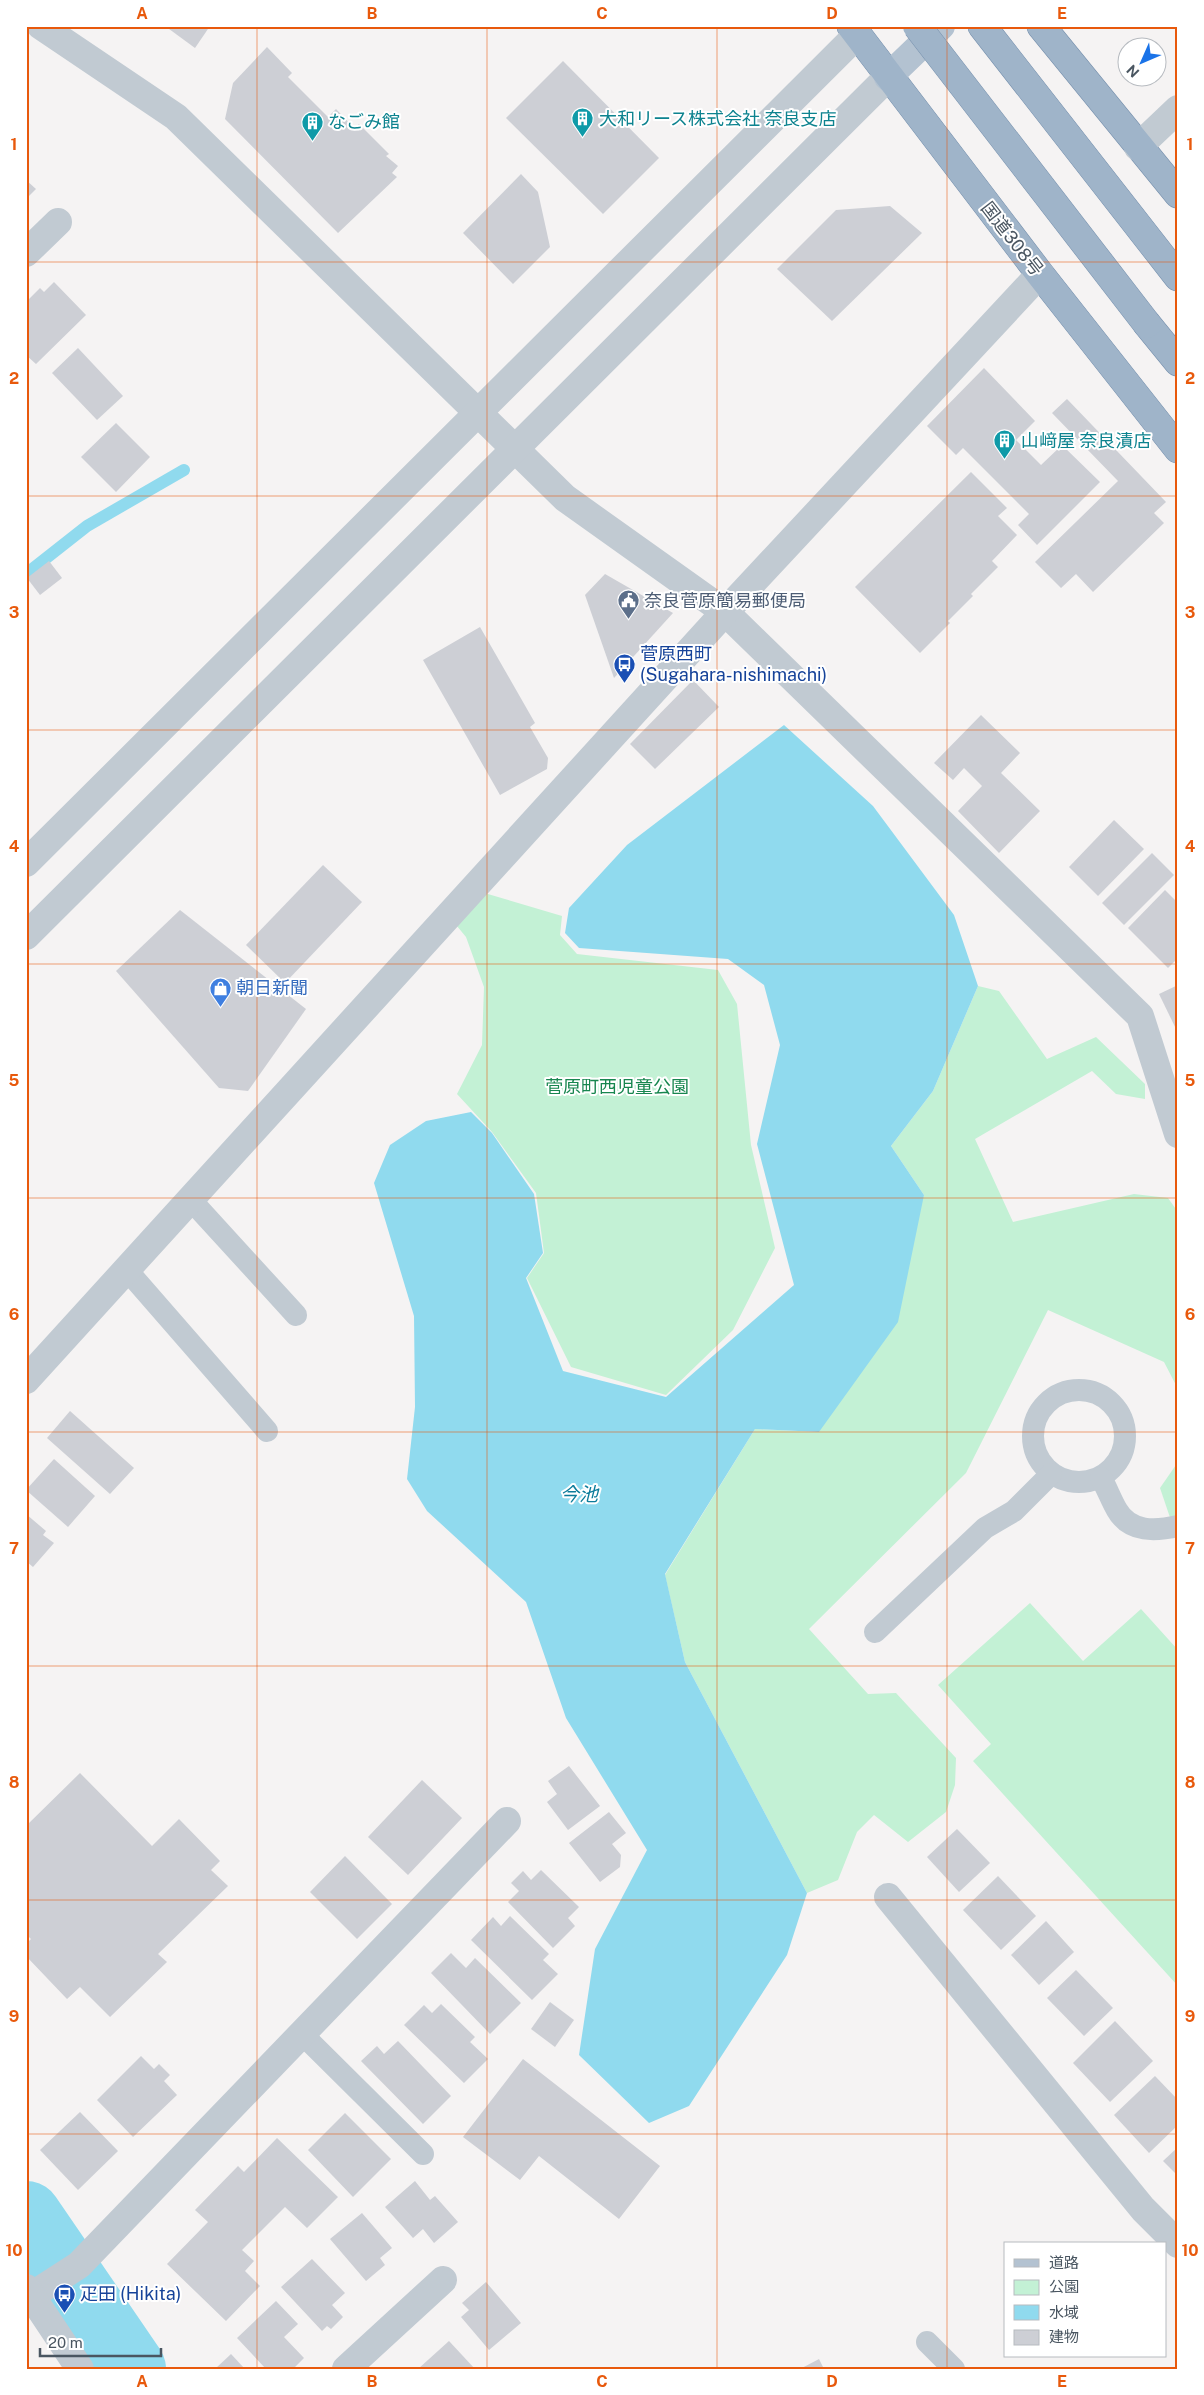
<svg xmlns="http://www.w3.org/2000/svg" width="1204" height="2395" viewBox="0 0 1204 2395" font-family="'Public Sans','Noto Sans JP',sans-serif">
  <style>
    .green { fill: #c3f1d5 }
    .water { fill: #90daee }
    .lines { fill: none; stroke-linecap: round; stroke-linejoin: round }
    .stream { stroke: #90daee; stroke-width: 12 }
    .river { stroke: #90daee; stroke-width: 72 }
    .building { fill: #cdcfd5 }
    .trunk-casing { stroke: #7690ad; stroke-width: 29 }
    .service { stroke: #c1cad2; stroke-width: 22 }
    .minor { stroke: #c1cad2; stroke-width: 28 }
    .tertiary { stroke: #c1cad2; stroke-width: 28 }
    .primary { stroke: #b3c2d1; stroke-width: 28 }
    .trunk { stroke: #9fb4c9; stroke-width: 28 }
    .trunk-bridge-casing { stroke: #7690ad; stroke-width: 29; stroke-linecap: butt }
    .trunk-bridge { stroke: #9fb4c9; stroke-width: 28 }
    .grid { fill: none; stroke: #e8590c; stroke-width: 1; stroke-opacity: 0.55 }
    .labels { text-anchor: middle; stroke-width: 4; stroke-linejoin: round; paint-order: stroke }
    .culture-label { font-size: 18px; fill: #0d838f; stroke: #fff; text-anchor: start }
    .street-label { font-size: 18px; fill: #4a5661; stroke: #fff }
    .service-label { font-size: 18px; fill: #4e5e75; stroke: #fff; text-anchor: start }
    .transit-label { font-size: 18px; fill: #164399; stroke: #fff; text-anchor: start }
    .shop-label { font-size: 18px; fill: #366cbe; stroke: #fff; text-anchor: start }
    .park-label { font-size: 18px; fill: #17864f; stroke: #fff }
    .water-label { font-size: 19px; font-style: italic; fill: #0c7c9b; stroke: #fff }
    .neatline { fill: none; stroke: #e8590c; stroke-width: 2 }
    .grid-label { font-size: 16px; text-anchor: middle; font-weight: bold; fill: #e8590c }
  </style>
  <rect width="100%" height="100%" fill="#f5f3f3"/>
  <g class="green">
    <polygon points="481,892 562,916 560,935 577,954 718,970 737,1004 751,1145 775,1248 733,1330 666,1395 571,1367 527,1278 544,1253 536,1193 492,1132 457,1094 482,1045 484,987 466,937 452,920"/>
    <polygon points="978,986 999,991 1047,1059 1096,1037 1145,1084 1145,1099 1116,1094 1092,1071 975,1139 1013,1222 1134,1194 1168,1198 1178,1212 1178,1389 1164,1362 1048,1310 966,1473 809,1629 868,1694 896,1693 956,1758 955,1785 946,1812 908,1842 874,1815 857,1832 838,1880 807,1893 685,1662 665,1575 755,1429 819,1432 924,1195 891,1146 933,1091"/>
    <polygon points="1178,1462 1178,1541 1160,1488"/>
    <polygon points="1030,1603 1083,1661 1141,1609 1178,1650 1178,1986 973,1761 991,1744 938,1685"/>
  </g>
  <polygon class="water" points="784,725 873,806 954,915 978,986 933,1091 891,1146 924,1195 898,1322 819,1432 755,1429 665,1574 685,1662 807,1893 787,1955 689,2106 649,2123 579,2055 595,1949 647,1850 566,1718 526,1602 427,1511 407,1479 415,1407 414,1316 374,1183 390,1145 426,1121 471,1112 492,1133 534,1194 543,1253 526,1278 563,1371 666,1397 794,1285 757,1144 780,1045 764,985 728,959 579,948 565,933 569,908 627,845"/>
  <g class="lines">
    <polyline class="stream" points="26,574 87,526 184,470"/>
    <polyline class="river" points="26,2217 130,2369"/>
  </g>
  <g class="building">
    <polygon points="165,26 210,26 195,48"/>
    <polygon points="267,47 292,73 288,77 328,117 336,109 355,129 359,124 389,154 386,156 398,166 392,173 397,177 338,233 225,119 233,83"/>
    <polygon points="563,61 659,158 603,214 506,118"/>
    <polygon points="521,174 538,192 550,247 513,284 463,233"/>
    <polygon points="26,180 36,189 26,199"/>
    <polygon points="890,206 922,233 832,321 777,269 836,210"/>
    <polygon points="54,282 86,315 36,364 26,355 26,302 40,288 44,292"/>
    <polygon points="78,348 123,396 97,420 52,373"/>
    <polygon points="984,368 1035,421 1016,440 1041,465 1062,445 1100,482 1037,545 1018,525 1029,514 963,448 956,455 927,426"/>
    <polygon points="1067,399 1166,502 1154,513 1164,523 1093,592 1076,574 1061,588 1035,562 1118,481 1052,413"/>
    <polygon points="116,423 150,457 116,492 81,457"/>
    <polygon points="971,472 1007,508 998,516 1017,535 992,561 998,567 971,594 973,596 948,621 950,623 920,653 855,587"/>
    <polygon points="49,561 62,578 40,595 27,578"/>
    <polygon points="605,574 673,613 614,678 585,595"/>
    <polygon points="480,627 535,723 530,727 548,758 547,769 500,795 423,660"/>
    <polygon points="693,680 719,707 655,769 630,744"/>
    <polygon points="981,715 1020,753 1001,773 1040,811 999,853 958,811 982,786 964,768 953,780 934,763"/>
    <polygon points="1114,820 1144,849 1098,896 1069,867"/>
    <polygon points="1152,853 1174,875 1124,925 1102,903"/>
    <polygon points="323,865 362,902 285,983 246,945"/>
    <polygon points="1165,890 1178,903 1178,958 1168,968 1128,928"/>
    <polygon points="180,910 306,1009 248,1091 219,1088 116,971"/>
    <polygon points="1178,985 1178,1033 1159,994"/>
    <polygon points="70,1411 134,1468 110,1494 47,1438"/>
    <polygon points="54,1459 95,1496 68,1527 26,1490"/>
    <polygon points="26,1514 46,1531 43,1535 54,1543 33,1567 26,1561"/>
    <polygon points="569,1766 600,1806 568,1830 547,1802 557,1794 548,1781"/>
    <polygon points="80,1773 152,1846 179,1819 220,1861 211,1870 228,1886 158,1954 167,1962 110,2017 80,1987 67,1999 26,1956 26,1944 31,1939 26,1934 26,1826"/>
    <polygon points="422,1780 462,1818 408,1875 368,1837"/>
    <polygon points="609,1812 626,1833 612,1844 621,1855 620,1867 600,1882 569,1843"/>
    <polygon points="957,1829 990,1863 959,1892 927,1857"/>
    <polygon points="345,1856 392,1904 357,1939 310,1892"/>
    <polygon points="541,1870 579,1907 568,1918 575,1926 553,1948 508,1902 519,1891 511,1883 523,1871 531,1880"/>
    <polygon points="998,1876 1036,1916 1001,1950 963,1910"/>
    <polygon points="510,1916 549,1954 543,1960 558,1974 532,2000 471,1940 493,1917 501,1926"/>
    <polygon points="1046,1921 1074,1952 1039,1985 1011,1955"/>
    <polygon points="451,1953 466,1968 475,1958 521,2003 490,2034 431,1973"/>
    <polygon points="1076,1970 1113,2008 1084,2036 1047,1998"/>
    <polygon points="550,2002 574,2020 555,2047 531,2029"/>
    <polygon points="441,2004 475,2037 470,2042 488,2059 464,2083 404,2025 424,2005 432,2013"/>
    <polygon points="1115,2021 1153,2061 1110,2102 1073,2063"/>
    <polygon points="398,2041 451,2096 423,2124 361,2061 377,2046 384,2054"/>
    <polygon points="141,2056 154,2069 159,2064 170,2075 164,2081 177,2095 133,2137 97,2100"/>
    <polygon points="523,2059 660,2166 619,2219 539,2156 520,2180 463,2137"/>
    <polygon points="1155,2076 1178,2100 1178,2125 1149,2153 1114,2115"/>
    <polygon points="80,2112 118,2151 78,2190 40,2150"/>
    <polygon points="345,2113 391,2159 353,2197 308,2150"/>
    <polygon points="277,2138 338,2197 307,2228 285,2207 242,2250 254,2261 245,2271 260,2286 226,2321 167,2264 208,2222 195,2210 238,2166 244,2172"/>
    <polygon points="1178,2147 1178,2176 1163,2161"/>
    <polygon points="415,2181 430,2200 435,2196 458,2222 434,2243 423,2229 413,2238 385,2207"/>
    <polygon points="362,2213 392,2248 380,2258 385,2265 366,2281 330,2239"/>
    <polygon points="312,2259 345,2293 332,2305 343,2317 331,2329 327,2326 322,2331 281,2287"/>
    <polygon points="486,2282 521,2323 489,2350 461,2317 469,2310 462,2303"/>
    <polygon points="276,2301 298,2324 284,2337 304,2358 293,2369 266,2369 237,2338"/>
    <polygon points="449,2341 475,2369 418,2369"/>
    <polygon points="231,2354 245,2369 215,2369"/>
    <polygon points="819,2359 824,2369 800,2369"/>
  </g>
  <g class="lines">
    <defs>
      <g id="trunk">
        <polyline points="851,26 1040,274 1178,449"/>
        <polyline points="982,26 1178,277"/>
        <polyline points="1041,26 1178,194"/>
        <polyline points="1147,324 1178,362"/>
      </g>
    </defs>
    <use href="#trunk" class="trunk-casing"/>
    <g class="service">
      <polyline points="190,1199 296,1315"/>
      <polyline points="126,1269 267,1431"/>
      <circle cx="1079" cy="1436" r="46"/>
      <path d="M1101 1478C1107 1488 1111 1500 1117 1510 1130 1533 1156 1531 1178 1526"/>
      <polyline points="875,1632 985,1528 1014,1511 1051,1474"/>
      <polyline points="302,2034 423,2154"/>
      <polyline points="927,2342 954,2369"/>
    </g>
    <g class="minor">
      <polyline points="41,26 176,117 565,498 725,612 1140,1016 1178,1134"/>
      <polyline points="1138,147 1178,109"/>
      <polyline points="26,253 58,222"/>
      <polyline points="26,863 857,35"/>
      <polyline points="26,936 888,77"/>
      <polyline points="26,1380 725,612 1040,274"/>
      <polyline points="888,1897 1143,2209 1178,2244"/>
      <polyline points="31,2296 79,2265 507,1821"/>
      <polyline points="346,2369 443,2280"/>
    </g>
    <polyline class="tertiary" points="26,2288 80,2369"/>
    <polyline class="primary" points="888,77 941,26"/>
    <use href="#trunk" class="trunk"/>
    <defs>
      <polyline id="trunk-bridge" points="917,26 1147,324"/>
    </defs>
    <use href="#trunk-bridge" class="trunk-bridge-casing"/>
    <use href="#trunk-bridge" class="trunk-bridge"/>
  </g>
  <path class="grid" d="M257 26V2369M487 26V2369M717 26V2369M947 26V2369M26 262H1178M26 496H1178M26 730H1178M26 964H1178M26 1198H1178M26 1432H1178M26 1666H1178M26 1900H1178M26 2134H1178"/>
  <defs>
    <symbol id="building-pin" viewBox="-11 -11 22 30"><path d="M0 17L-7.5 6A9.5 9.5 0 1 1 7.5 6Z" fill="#0f9aa8" stroke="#fff"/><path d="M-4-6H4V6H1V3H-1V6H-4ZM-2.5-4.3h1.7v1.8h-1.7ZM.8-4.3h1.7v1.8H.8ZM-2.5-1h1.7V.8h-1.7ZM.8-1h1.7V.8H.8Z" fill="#fff"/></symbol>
    <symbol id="civic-pin" viewBox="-11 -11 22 30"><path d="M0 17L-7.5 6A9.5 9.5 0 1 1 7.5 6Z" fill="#5c6f8a" stroke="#fff"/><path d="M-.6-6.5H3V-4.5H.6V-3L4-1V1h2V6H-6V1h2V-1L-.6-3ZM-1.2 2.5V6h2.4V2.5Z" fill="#fff"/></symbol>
    <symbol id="bus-pin" viewBox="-11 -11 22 30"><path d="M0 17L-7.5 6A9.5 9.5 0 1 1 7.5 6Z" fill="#1a4fb4" stroke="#fff"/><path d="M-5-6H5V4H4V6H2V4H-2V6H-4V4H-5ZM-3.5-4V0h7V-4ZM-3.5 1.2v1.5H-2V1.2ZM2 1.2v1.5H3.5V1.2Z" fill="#fff"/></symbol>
    <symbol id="shop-pin" viewBox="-11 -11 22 30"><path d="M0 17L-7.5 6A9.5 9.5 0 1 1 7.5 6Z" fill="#3f7fe0" stroke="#fff"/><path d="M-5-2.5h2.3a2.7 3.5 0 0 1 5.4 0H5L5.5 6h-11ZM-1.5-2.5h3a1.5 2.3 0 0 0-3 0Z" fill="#fff"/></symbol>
  </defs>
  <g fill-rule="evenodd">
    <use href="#building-pin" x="570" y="106" width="25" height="34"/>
    <use href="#building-pin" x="300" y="110" width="25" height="34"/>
    <use href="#building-pin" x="992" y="428" width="25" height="34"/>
    <use href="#civic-pin" x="616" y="588" width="25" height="34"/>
    <use href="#bus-pin" x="612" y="652" width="25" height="34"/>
    <use href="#shop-pin" x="208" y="976" width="25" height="34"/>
    <use href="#bus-pin" x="52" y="2282" width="25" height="34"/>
  </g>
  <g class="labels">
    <g class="culture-label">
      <text x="599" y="125">大和リース株式会社 奈良支店</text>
      <text x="328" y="128">なごみ館</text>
      <text x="1021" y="447">山﨑屋 奈良漬店</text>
    </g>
    <g class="street-label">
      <text transform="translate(1012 239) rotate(52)" y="6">国道308号</text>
    </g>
    <g class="service-label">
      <text x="644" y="607">奈良菅原簡易郵便局</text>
    </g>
    <g class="transit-label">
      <text x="640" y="660">菅原西町<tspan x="640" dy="21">(Sugahara-nishimachi)</tspan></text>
      <text x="80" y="2300">疋田 (Hikita)</text>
    </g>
    <g class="shop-label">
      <text x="236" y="994">朝日新聞</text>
    </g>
    <g class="park-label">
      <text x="617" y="1093">菅原町西児童公園</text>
    </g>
    <g class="water-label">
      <text x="579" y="1501">今池</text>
    </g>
  </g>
  <rect width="1204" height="2395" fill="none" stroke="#ffffff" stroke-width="55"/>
  <rect x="1004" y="2242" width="162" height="115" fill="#ffffff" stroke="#b7bbc0"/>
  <rect x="1014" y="2259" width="25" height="8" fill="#b3c2d1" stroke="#b7bbc0"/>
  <text x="1049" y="2268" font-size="15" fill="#4a5661">道路</text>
  <rect x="1014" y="2280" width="25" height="15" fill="#c3f1d5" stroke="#b7bbc0"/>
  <text x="1049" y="2292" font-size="15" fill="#4a5661">公園</text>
  <rect x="1014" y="2305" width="25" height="15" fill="#90daee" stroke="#b7bbc0"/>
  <text x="1049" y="2318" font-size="15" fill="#4a5661">水域</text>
  <rect x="1014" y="2330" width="25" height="15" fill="#cdcfd5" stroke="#b7bbc0"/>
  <text x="1049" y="2342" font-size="15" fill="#4a5661">建物</text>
  <g transform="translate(1142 62) rotate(225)"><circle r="24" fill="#ffffff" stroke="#b7bbc0"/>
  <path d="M0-4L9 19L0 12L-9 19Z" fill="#1a73e8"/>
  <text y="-8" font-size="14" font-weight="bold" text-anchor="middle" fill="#4a5661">N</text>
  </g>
  <path d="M40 2348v8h121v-8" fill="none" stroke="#4a5661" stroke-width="2.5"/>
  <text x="48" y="2348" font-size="15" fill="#4a5661" stroke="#ffffff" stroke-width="4" paint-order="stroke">20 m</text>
  <rect x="28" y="28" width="1148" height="2340" class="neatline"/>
  <g class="grid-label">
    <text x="142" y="19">A</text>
    <text x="372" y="19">B</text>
    <text x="602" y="19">C</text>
    <text x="832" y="19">D</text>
    <text x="1062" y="19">E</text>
    <text x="14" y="150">1</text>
    <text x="1190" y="150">1</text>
    <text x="14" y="384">2</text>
    <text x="1190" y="384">2</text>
    <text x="14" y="618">3</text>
    <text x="1190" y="618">3</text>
    <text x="14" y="852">4</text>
    <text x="1190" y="852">4</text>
    <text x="14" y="1086">5</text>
    <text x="1190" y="1086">5</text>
    <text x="14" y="1320">6</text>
    <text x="1190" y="1320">6</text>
    <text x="14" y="1554">7</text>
    <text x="1190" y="1554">7</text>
    <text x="14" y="1788">8</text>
    <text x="1190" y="1788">8</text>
    <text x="14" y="2022">9</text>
    <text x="1190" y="2022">9</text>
    <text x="14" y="2256">10</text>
    <text x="1190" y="2256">10</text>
    <text x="142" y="2387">A</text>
    <text x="372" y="2387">B</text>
    <text x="602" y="2387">C</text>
    <text x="832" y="2387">D</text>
    <text x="1062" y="2387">E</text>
  </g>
</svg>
